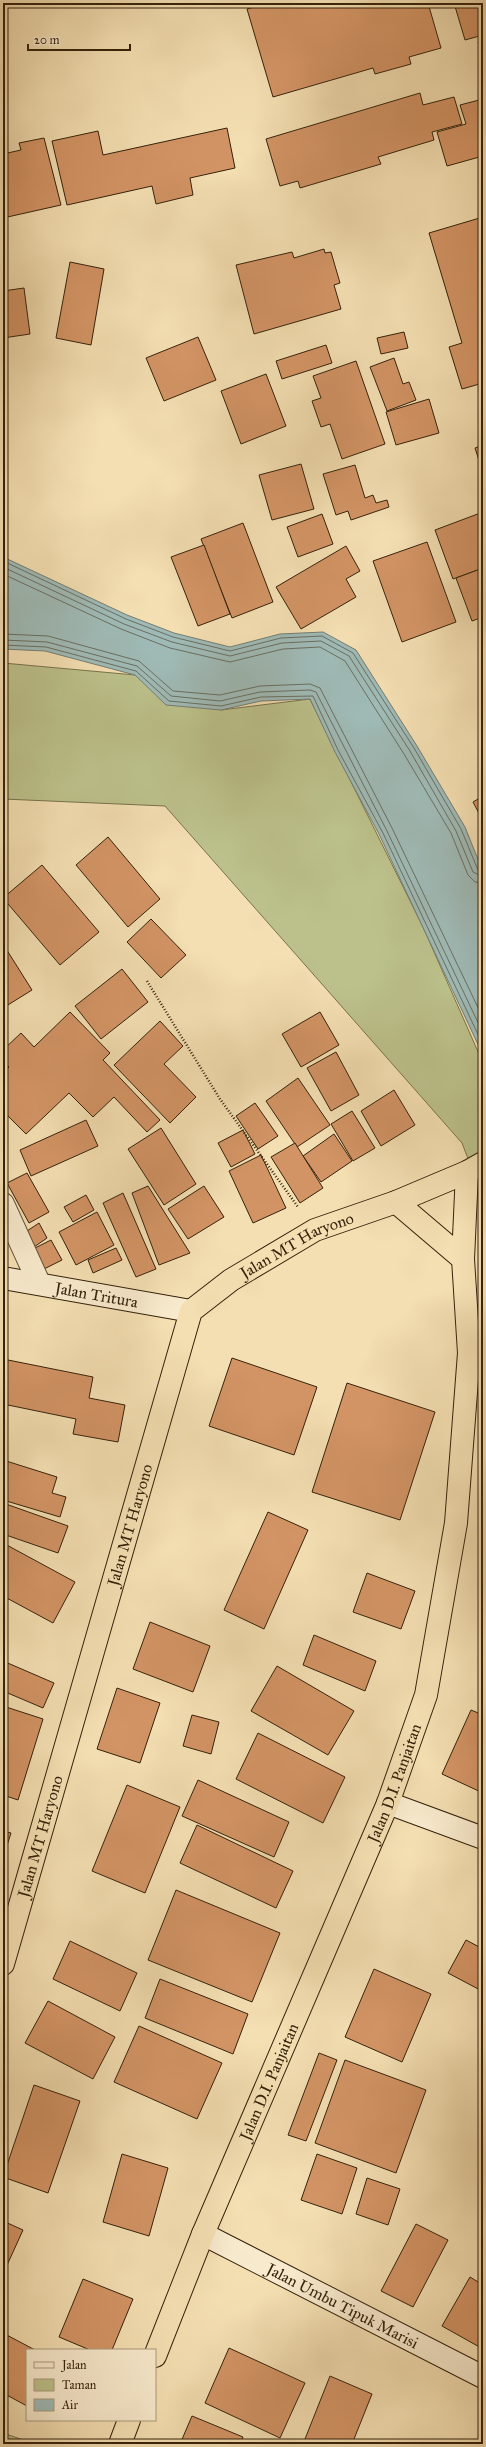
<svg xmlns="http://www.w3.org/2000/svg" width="486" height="2447" viewBox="0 0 486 2447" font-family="'IM FELL Great Primer',serif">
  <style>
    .green { fill: #bcc18b; stroke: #78724b }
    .water { fill: #9fbab6; stroke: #757d72 }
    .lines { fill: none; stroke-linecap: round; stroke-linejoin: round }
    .shore { stroke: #6a6e60; stroke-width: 1 }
    .building { fill: #d39465; stroke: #35220b }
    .street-casing { stroke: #655135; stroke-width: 24 }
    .secondary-casing { stroke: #35220b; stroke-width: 24 }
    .highway-casing { stroke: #35220b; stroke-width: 24 }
    .path { stroke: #35220b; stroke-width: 2.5; stroke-dasharray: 1 2; stroke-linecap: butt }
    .street { stroke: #f8eacd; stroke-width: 22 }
    .secondary { stroke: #f8eacd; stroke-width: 22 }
    .highway { stroke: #f4dfb2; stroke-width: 22 }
    .labels { text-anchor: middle; stroke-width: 3; stroke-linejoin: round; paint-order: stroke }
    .street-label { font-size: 16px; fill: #35220b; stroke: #f8eacd }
  </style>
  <rect width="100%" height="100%" fill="#f4dfb2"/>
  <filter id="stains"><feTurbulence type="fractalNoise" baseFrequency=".005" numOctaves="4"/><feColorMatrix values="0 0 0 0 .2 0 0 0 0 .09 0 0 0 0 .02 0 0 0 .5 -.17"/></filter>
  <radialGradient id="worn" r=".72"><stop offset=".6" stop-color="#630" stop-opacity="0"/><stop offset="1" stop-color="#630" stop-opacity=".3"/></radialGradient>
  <g class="green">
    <polygon points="3,663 135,675 221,710 310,699 423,927 483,1063 483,1198 462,1143 165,806 3,799"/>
    <polygon points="3,2433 35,2444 3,2444"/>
  </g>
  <polygon class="water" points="3,557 127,615 174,633 230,647 280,634 323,632 356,650 417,746 465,827 483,872 483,1055 379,834 335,752 310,699 261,701 221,710 166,705 135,675 45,651 3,649"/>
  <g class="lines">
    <g class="shore">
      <polyline points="3,561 126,619 173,637 230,651 281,638 322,636 353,653 414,748 461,829 478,870 483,872"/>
      <polyline points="3,567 124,624 172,642 230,656 282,643 321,641 349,656 410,751 456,831 473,872 483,877"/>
      <polyline points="3,574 121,629 170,648 230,662 283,649 320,647 345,661 404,754 451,833 468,875 475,882 483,883"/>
      <polyline points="3,634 48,636 139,661 173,691 220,695 260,686 310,684 320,688 392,828 483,1018"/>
      <polyline points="3,640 47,642 137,666 171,696 220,701 260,692 310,690 316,692 387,831 483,1033"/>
      <polyline points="3,645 46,647 136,671 169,701 221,706 261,697 313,696 338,750 383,833 483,1045"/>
    </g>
  </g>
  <g class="building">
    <polygon points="267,3 428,3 441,48 409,57 411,64 375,74 373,68 273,97 247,9"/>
    <polygon points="454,3 483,3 483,35 465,40"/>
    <polygon points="483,41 483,58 478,42"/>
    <polygon points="420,93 423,105 454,97 462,124 432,132 434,140 378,157 381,164 300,188 298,181 280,186 266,139"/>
    <polygon points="483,99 483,156 447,166 437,132 466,124 460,105"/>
    <polygon points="227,128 235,168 190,178 193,195 156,204 152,186 67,205 52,141 98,131 103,155"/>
    <polygon points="44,138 61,205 3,218 3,154 21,150 19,143"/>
    <polygon points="483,217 483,383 462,389 449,347 462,343 429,233"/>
    <polygon points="324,249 325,253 331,252 340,283 334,285 341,309 254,334 236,265 292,252 294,258"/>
    <polygon points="70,262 104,269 91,345 56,338"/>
    <polygon points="24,288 30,334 3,338 3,291"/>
    <polygon points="404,332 408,348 381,354 377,338"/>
    <polygon points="198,337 216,380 164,401 146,358"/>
    <polygon points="326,345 332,363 282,379 276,361"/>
    <polygon points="394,358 403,384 409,382 416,400 387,411 370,367"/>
    <polygon points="356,361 385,444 342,459 330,424 321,427 312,401 321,398 313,376"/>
    <polygon points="266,374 286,426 241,444 221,391"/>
    <polygon points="429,399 439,433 396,445 386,412"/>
    <polygon points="483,436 483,473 475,448 483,445 480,437"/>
    <polygon points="301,464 314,509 272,520 259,475"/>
    <polygon points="355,465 365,498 373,495 376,503 387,500 389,507 351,520 348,511 336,515 323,474"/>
    <polygon points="483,512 483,568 453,579 435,530"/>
    <polygon points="322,514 333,544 298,557 287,527"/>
    <polygon points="243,523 273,602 232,618 201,539"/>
    <polygon points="427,542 456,622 402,642 373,561"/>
    <polygon points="204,545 230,614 198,626 171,557"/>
    <polygon points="346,546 360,571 346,579 356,597 301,629 276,587"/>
    <polygon points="483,568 483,617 472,621 456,578"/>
    <polygon points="483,796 483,821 473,802"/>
    <polygon points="108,837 160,899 128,927 76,865"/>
    <polygon points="42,865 99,932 60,965 3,898"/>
    <polygon points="151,919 186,955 161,978 127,942"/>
    <polygon points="3,944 32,990 3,1008"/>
    <polygon points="122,969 148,1002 101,1039 75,1006"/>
    <polygon points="70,1012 110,1053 103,1060 160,1120 147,1132 114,1097 93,1117 69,1093 26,1134 3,1111 3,1072 9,1067 3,1061 3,1050 21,1033 34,1047"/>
    <polygon points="320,1012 339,1045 301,1067 282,1034"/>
    <polygon points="160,1021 183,1046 164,1064 196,1097 170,1123 114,1065"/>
    <polygon points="336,1052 359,1095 331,1111 307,1068"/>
    <polygon points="298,1078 330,1125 297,1147 266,1101"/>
    <polygon points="394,1090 415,1125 381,1146 361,1111"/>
    <polygon points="255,1103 278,1136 258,1149 236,1116"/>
    <polygon points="352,1111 375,1148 353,1161 331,1124"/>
    <polygon points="86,1120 98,1146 31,1176 20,1150"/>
    <polygon points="161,1128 196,1184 164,1205 128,1149"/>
    <polygon points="243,1130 255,1154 231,1167 218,1143"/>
    <polygon points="334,1134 352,1161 321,1182 303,1156"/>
    <polygon points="295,1143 323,1188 300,1203 271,1157"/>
    <polygon points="261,1155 286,1208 253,1223 229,1171"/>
    <polygon points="27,1173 49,1212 29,1223 7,1183"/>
    <polygon points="148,1186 190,1253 159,1265 132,1193"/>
    <polygon points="204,1186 224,1217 188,1239 168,1209"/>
    <polygon points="123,1193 156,1269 136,1277 103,1203"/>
    <polygon points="86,1195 94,1210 73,1222 64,1207"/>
    <polygon points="97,1212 114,1245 76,1265 59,1232"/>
    <polygon points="39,1223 47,1238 34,1247 24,1233"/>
    <polygon points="51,1240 62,1260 44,1269 33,1249"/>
    <polygon points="116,1248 122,1260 93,1273 88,1260"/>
    <polygon points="232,1358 317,1387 294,1455 209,1426"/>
    <polygon points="3,1359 93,1377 89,1398 125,1405 118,1442 73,1434 76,1419 3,1404"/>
    <polygon points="347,1383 435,1412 400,1520 312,1492"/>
    <polygon points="3,1460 57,1477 52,1493 66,1497 60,1517 3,1500"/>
    <polygon points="3,1503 68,1526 58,1553 3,1534"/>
    <polygon points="268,1512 308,1530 264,1629 224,1610"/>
    <polygon points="3,1543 75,1582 53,1623 3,1596"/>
    <polygon points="367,1573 415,1591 401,1629 353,1612"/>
    <polygon points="150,1622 210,1646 193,1692 133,1669"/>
    <polygon points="314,1635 376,1661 365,1691 303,1665"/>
    <polygon points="3,1661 54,1683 43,1708 3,1691"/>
    <polygon points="277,1666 354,1711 328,1755 251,1711"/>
    <polygon points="117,1688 160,1703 140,1763 97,1749"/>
    <polygon points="3,1706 43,1719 18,1800 3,1795"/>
    <polygon points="471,1710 483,1715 483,1793 442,1774"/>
    <polygon points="192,1715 219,1722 211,1754 183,1746"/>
    <polygon points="258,1733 345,1777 323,1823 236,1779"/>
    <polygon points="198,1780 289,1822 274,1857 182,1816"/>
    <polygon points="127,1785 180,1807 145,1893 92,1871"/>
    <polygon points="197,1825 293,1871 276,1908 180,1863"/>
    <polygon points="3,1831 11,1833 3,1858"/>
    <polygon points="176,1890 280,1933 252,2002 148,1960"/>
    <polygon points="466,1940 483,1949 482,1991 448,1973"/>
    <polygon points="70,1941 137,1973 120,2011 53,1979"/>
    <polygon points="374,1969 431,1994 402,2062 345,2037"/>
    <polygon points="160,1979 248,2014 233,2054 145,2018"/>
    <polygon points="48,2001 115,2037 93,2079 25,2043"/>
    <polygon points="139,2026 222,2063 197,2119 114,2082"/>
    <polygon points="319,2053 337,2060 306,2141 288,2135"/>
    <polygon points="345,2060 426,2090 396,2173 315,2143"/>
    <polygon points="34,2085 80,2101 48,2193 3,2177"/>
    <polygon points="122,2154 168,2168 149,2236 103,2222"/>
    <polygon points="317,2154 357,2168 342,2214 301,2200"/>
    <polygon points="367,2178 400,2189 388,2225 356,2214"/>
    <polygon points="3,2221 23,2230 3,2274"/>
    <polygon points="416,2224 448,2240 413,2307 381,2291"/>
    <polygon points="470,2277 483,2285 483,2349 442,2326"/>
    <polygon points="83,2279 133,2299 112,2350 90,2350 59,2337"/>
    <polygon points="3,2333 35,2350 27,2350 27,2406 3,2393"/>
    <polygon points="229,2348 305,2383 280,2438 205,2403"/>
    <polygon points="330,2376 372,2394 352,2444 303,2444"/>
    <polygon points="192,2416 243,2437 240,2444 180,2444"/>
  </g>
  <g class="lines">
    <defs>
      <polyline id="street" points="3,1204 39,1283"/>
      <g id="secondary">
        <path id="s1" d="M3 1278 191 1311"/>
        <polyline points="388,1803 483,1838"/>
        <path id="s2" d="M203 2234 483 2377"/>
      </g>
      <g id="highway">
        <polyline points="463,1259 467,1172"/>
        <path id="s3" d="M3 1964 191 1311 231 1280 315 1230 396 1202 467 1172 483 1163"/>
        <path id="s4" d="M155 2356 203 2234 388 1803 426 1695 456 1523 469 1353 463 1259 396 1202"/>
        <polyline points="120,2444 129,2420"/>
      </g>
    </defs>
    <use href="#street" class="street-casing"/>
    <use href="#secondary" class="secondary-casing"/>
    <use href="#highway" class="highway-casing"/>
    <polyline class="path" points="147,981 220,1099 298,1207"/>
    <use href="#street" class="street"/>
    <use href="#secondary" class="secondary"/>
    <use href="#highway" class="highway"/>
  </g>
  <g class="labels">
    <g class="street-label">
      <text dy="6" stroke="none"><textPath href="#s3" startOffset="805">Jalan MT Haryono</textPath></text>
      <text dy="6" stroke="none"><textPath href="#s1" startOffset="95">Jalan Tritura</textPath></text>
      <text dy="6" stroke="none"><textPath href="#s3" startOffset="457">Jalan MT Haryono</textPath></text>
      <text dy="6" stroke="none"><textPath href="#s4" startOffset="621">Jalan D.I. Panjaitan</textPath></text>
      <text dy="6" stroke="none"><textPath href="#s3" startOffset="133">Jalan MT Haryono</textPath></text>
      <text dy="6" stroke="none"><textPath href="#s4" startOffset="297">Jalan D.I. Panjaitan</textPath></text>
      <text dy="6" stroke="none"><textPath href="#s2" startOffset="157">Jalan Umbu Tipuk Marisi</textPath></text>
    </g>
  </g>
  <rect width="486" height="2447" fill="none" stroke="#f4dfb2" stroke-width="16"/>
  <rect x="4" y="4" width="478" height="2439" fill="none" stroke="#35220b" stroke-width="2"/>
  <rect x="8" y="8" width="470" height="2431" fill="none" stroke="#35220b"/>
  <rect x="26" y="2349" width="130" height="72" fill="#f8eacd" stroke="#aa9a7f"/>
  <rect x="34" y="2362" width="20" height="6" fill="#f8eacd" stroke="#aa9a7f"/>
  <text x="62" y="2369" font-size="12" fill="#35220b">Jalan</text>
  <rect x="34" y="2379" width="20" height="12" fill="#bcc18b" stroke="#aa9a7f"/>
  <text x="62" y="2389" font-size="12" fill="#35220b">Taman</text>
  <rect x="34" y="2399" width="20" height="12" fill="#9fbab6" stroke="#aa9a7f"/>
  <text x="62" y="2409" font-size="12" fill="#35220b">Air</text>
  <path d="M28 44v6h102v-6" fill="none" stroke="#35220b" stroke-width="2"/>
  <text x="34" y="44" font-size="12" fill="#35220b" stroke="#f8eacd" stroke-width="3" paint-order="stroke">20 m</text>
  <rect width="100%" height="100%" filter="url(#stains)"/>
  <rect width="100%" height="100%" fill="url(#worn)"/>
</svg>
